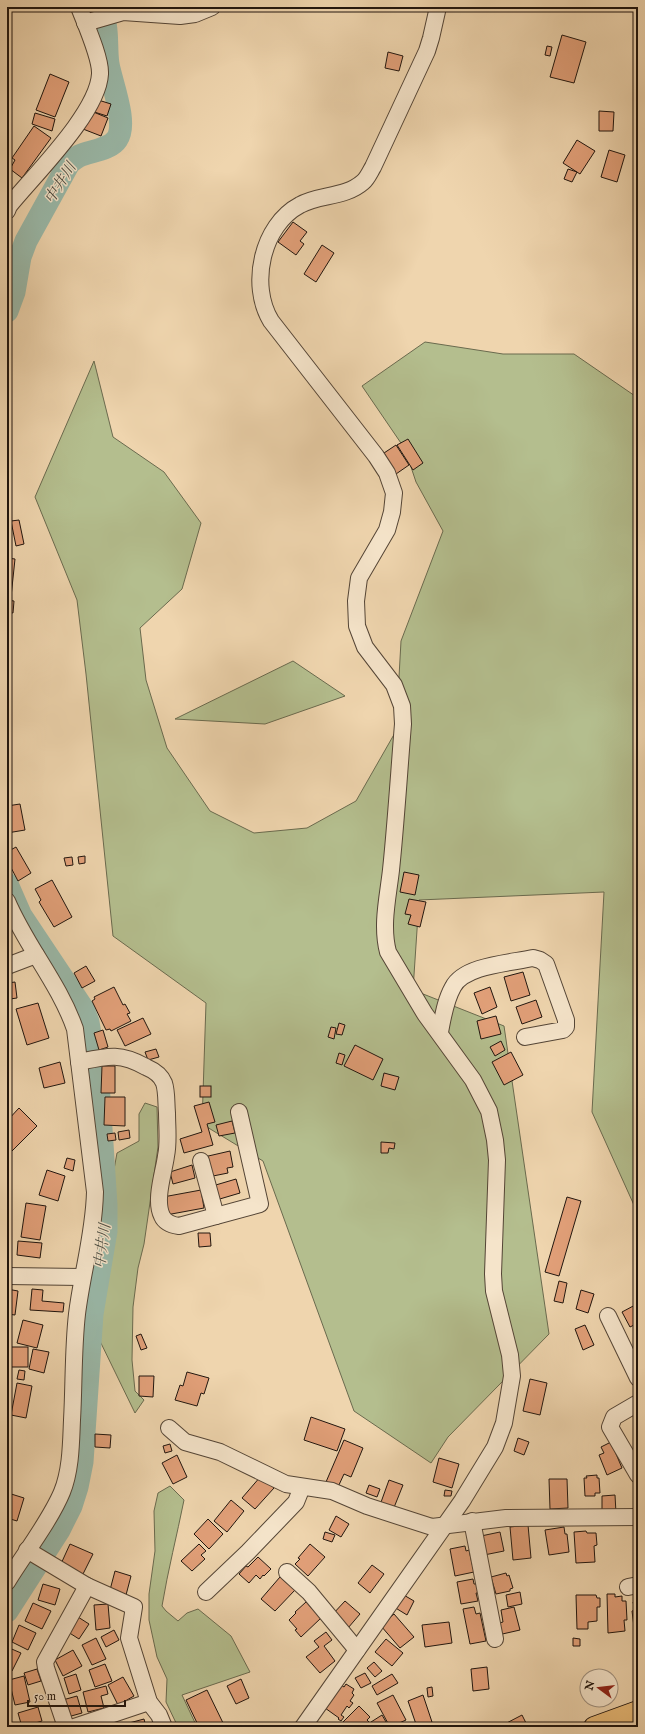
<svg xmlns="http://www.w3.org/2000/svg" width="645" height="1734" viewBox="0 0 645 1734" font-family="'IM FELL English','Noto Serif JP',serif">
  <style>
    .green { fill: #b4be8e; stroke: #6a6a4e }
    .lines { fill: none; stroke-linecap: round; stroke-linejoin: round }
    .river { stroke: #9ab9a9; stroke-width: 23 }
    .building { fill: #e2a079; stroke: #20150e }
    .minor-casing { stroke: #544536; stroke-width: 18 }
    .major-casing { stroke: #20150e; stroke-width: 22 }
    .minor { stroke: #f5e4ca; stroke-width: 16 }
    .major { stroke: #e8ba77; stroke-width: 20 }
    .labels { text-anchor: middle; stroke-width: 3; stroke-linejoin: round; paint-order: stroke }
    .water-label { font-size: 15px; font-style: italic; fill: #4b4e44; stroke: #f5e4ca }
  </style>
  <rect width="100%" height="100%" fill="#efd5ae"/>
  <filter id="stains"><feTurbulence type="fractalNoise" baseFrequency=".005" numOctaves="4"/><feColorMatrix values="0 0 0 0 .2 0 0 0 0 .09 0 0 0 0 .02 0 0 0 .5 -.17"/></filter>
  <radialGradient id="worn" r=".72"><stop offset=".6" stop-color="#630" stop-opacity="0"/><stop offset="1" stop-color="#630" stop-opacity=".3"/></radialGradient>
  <g class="green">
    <polygon points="425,342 503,354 574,354 638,398 638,1214 592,1112 604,892 419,900 413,990 504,1026 549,1334 448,1437 431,1463 354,1411 263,1161 202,1124 206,1003 113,936 86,674 77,600 35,497 94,361 113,437 164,472 201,523 182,589 140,628 146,680 167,748 210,811 254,833 307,828 356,801 396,731 401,641 443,531 416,482 405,449 362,386"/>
    <polygon points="293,661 345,696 265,724 175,719"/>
    <polygon points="145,1103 157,1107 158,1147 144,1244 138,1268 133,1307 132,1360 135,1391 144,1400 135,1413 97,1335 103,1297 104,1272 109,1239 115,1203 113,1175 117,1153 139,1141 139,1114"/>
    <path d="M170 1486 184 1500C177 1535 168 1570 162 1606L166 1611 178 1621 187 1613 198 1609 231 1636 250 1672 182 1695 197 1727H178L166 1702 167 1679 157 1657 149 1620V1594L155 1551 154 1511 158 1493Z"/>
  </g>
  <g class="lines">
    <g class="river">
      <path d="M7 311 14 292 20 257 26 241 69 163C72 161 75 158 79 156 90 151 110 150 117 139 128 123 111 82 108 64 105 45 110 24 98 7"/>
      <polyline points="7,884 21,916 83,1009 88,1022 98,1083 106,1205 106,1231 92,1314 82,1462 77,1487 71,1506 59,1530 7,1611"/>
    </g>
  </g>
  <g class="building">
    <polygon points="562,35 586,42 574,83 550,77"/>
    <polygon points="547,46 552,47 550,56 545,55"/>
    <polygon points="388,52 403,56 399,71 385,68"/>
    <polygon points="50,74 69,82 55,117 36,110"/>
    <polygon points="95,99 111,104 107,116 91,111"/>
    <polygon points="91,111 108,118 101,136 83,129"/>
    <polygon points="599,111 614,112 613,131 599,131"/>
    <polygon points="35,113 55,119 52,131 32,124"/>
    <polygon points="34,126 51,138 22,178 10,169 15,160 12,158"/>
    <polygon points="577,140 595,151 580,174 563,163"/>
    <polygon points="609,150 625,155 617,182 601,177"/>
    <polygon points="568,169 577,172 572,182 564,179"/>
    <polygon points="293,222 307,232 300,241 304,244 296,255 278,242"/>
    <polygon points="322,245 334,253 316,282 304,274"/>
    <polygon points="408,439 423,463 413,470 397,445"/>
    <polygon points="396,445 409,465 396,474 384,453"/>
    <polygon points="19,520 24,544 16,546 11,521"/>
    <polygon points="7,558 15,559 11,597 7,596"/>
    <polygon points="7,600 14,601 13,613 7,612"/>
    <polygon points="20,804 25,830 7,833 7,806"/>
    <polygon points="16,847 31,873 18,881 7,860 7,852"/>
    <polygon points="85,856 85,863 79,864 78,857"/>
    <polygon points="72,857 73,865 66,866 64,858"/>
    <polygon points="404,872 419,875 415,895 400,892"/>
    <polygon points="52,880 72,917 54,927 39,902 41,900 35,889"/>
    <polygon points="409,899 426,902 420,927 408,924 411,915 405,914"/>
    <polygon points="86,966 95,981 82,988 74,973"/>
    <polygon points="523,972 530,995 511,1001 504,977"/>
    <polygon points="15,982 17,998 10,999 8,983"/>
    <polygon points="114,987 123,1005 125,1004 130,1013 127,1014 131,1021 111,1031 110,1029 106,1030 92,1001 95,999 94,997"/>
    <polygon points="490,987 497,1007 482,1014 474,993"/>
    <polygon points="536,1000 542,1017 522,1024 516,1007"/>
    <polygon points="38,1003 49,1038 27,1045 16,1009"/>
    <polygon points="496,1016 501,1034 481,1039 477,1021"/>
    <polygon points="143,1018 151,1034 125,1046 117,1030"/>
    <polygon points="339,1023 345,1025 342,1035 336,1034"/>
    <polygon points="331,1027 336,1028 334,1039 328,1037"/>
    <polygon points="103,1030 108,1047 99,1050 94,1033"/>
    <polygon points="501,1041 505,1050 495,1056 490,1047"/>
    <polygon points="355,1045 383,1059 373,1080 344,1066"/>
    <polygon points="156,1049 159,1057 148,1060 145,1052"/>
    <polygon points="511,1052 523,1075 504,1085 492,1062"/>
    <polygon points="339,1053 345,1055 342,1065 336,1063"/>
    <polygon points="60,1062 65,1083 44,1088 39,1068"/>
    <polygon points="102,1066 115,1066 115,1093 101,1093"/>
    <polygon points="384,1073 399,1077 395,1090 381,1086"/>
    <rect x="200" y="1086" width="11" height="11"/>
    <polygon points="105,1097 125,1097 125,1126 104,1125"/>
    <polygon points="209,1102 215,1122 207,1124 213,1145 184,1153 180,1139 202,1132 194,1106"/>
    <polygon points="19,1108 37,1126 7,1156 7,1121"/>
    <polygon points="232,1121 235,1133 219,1136 216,1125"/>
    <polygon points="129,1130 130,1138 119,1140 118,1132"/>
    <polygon points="115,1133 116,1140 108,1141 107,1134"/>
    <polygon points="381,1142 395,1143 394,1149 389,1148 388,1153 381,1153"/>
    <polygon points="230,1151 233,1167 227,1168 228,1173 208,1177 204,1157"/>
    <polygon points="67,1158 75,1160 73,1171 64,1168"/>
    <polygon points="192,1165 195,1178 173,1184 170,1172"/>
    <polygon points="47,1170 65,1176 58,1201 39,1195"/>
    <polygon points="236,1179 240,1193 213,1201 209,1187"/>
    <polygon points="201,1190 204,1208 166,1215 163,1197"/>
    <polygon points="567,1197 581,1201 559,1276 545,1272"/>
    <polygon points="26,1203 46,1206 40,1240 21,1237"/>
    <polygon points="198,1233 210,1233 211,1246 199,1247"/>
    <polygon points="18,1241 42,1243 40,1258 17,1255"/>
    <polygon points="559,1281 567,1283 563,1303 554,1301"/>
    <polygon points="7,1289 18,1291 15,1315 7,1314"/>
    <polygon points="32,1289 43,1290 42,1301 64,1303 63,1312 30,1310"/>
    <polygon points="581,1290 594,1294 588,1313 576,1309"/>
    <polygon points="637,1304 638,1323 630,1327 622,1312"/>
    <polygon points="23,1320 43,1325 37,1348 17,1343"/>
    <polygon points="585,1325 594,1345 583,1350 575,1329"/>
    <polygon points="141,1334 147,1348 141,1350 136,1336"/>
    <rect x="11" y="1347" width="17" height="20"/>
    <polygon points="33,1349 49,1352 44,1373 29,1369"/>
    <polygon points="19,1370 25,1371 24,1380 17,1379"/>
    <polygon points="187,1372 209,1378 204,1394 201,1393 197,1406 175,1400 180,1385 183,1386"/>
    <polygon points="139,1376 154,1376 153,1397 139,1396"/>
    <polygon points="530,1379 547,1383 540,1415 523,1411"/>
    <polygon points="17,1383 32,1386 26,1418 11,1415"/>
    <polygon points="311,1417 345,1429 337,1451 304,1440"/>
    <polygon points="95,1434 111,1435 110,1448 95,1447"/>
    <polygon points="518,1438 529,1442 524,1455 514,1451"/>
    <polygon points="344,1440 363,1448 351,1477 344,1474 338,1487 326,1482"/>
    <polygon points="611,1442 622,1468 607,1475 599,1455 604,1453 601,1447"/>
    <polygon points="170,1444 172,1451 165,1453 163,1446"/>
    <polygon points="177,1455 187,1477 173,1484 162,1463"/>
    <polygon points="439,1458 459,1464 452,1488 433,1482"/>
    <polygon points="597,1475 597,1478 599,1478 600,1493 595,1493 595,1496 585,1496 584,1478 587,1478 586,1476"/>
    <polygon points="261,1476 274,1488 255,1509 242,1498"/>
    <polygon points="549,1479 567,1479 568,1508 550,1509"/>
    <polygon points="389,1480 403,1485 393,1510 380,1505"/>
    <polygon points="369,1485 380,1489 377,1497 366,1493"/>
    <polygon points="445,1490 452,1491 451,1496 444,1496"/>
    <polygon points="8,1493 24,1498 17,1521 7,1518"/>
    <polygon points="615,1495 616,1513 602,1513 602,1496"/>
    <polygon points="231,1500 244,1511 227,1532 214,1521"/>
    <polygon points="336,1516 349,1524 341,1537 329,1530"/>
    <polygon points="208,1519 223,1534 209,1549 194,1534"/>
    <polygon points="528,1525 531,1558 513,1560 510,1527"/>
    <polygon points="564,1527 565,1534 567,1534 569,1552 549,1555 545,1530"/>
    <polygon points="586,1531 587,1533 596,1533 597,1545 594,1546 595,1562 576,1563 574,1532"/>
    <polygon points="325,1532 335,1535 332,1542 323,1539"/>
    <polygon points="500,1532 504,1551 484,1555 481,1536"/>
    <polygon points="70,1544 93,1554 82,1576 60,1566"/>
    <polygon points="199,1544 206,1551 201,1555 205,1559 192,1571 181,1561"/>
    <polygon points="310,1544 325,1557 308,1576 295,1564 300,1559 298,1558"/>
    <polygon points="465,1546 466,1551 469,1550 474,1572 455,1576 450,1549"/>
    <polygon points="258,1557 271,1569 264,1576 263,1575 260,1579 256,1575 249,1583 239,1574 246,1566 248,1567"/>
    <polygon points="372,1565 384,1574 370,1593 358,1583"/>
    <polygon points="115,1571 131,1576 126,1595 110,1590"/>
    <polygon points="506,1573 507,1576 509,1575 513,1588 510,1589 510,1591 496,1594 491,1577"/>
    <polygon points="280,1577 295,1590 275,1611 261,1599"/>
    <polygon points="473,1579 474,1584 478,1584 479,1593 476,1593 478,1601 461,1604 457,1582"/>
    <polygon points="43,1584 60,1589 55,1605 38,1600"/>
    <polygon points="520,1592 522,1604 508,1607 506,1595"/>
    <polygon points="402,1594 414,1601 407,1615 394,1607"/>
    <polygon points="607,1594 615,1594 615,1597 622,1596 622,1601 626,1601 627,1620 624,1620 625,1631 608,1633"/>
    <polygon points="576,1595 596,1595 597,1598 600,1598 600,1607 597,1607 597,1621 588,1622 588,1629 577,1629"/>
    <polygon points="345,1601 360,1614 348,1628 332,1615"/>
    <polygon points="638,1601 638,1634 635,1635 632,1611 635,1610 633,1602"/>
    <polygon points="306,1602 321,1618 301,1637 295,1630 297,1629 289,1620 296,1613 295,1612"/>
    <polygon points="33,1603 51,1611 42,1629 25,1621"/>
    <polygon points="108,1604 110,1628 96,1630 94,1605"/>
    <polygon points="474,1607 476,1614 480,1613 486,1641 470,1644 463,1609"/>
    <polygon points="514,1607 520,1630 498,1635 496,1624 503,1622 501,1610"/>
    <polygon points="394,1614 414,1637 400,1648 381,1626"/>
    <polygon points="78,1617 89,1624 79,1639 68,1632"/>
    <polygon points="449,1622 452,1643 425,1647 422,1625"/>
    <polygon points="19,1625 36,1633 28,1650 12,1642"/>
    <polygon points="114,1630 119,1640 106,1647 101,1637"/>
    <polygon points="326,1632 332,1640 324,1646 335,1661 320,1673 306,1657 319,1647 314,1641"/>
    <polygon points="96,1638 106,1659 92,1665 82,1645"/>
    <polygon points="573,1638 580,1639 580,1646 573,1646"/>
    <polygon points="386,1639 403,1653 392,1666 375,1652"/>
    <polygon points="7,1647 21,1653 12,1671 7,1669"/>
    <polygon points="73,1650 82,1666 63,1676 55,1660"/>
    <polygon points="374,1662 382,1671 375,1677 367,1668"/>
    <polygon points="105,1664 112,1681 95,1687 89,1670"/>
    <polygon points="487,1667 489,1689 473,1691 471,1669"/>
    <polygon points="37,1669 41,1681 28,1685 24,1673"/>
    <polygon points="365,1673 371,1683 361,1688 355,1678"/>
    <polygon points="76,1674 81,1690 69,1694 64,1678"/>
    <polygon points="392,1674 398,1683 377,1695 372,1686"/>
    <polygon points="24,1676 30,1702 15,1705 9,1680"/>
    <polygon points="123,1677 134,1696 118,1705 108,1685"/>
    <polygon points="241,1679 249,1698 236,1704 227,1686"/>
    <polygon points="346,1684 354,1689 352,1693 354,1695 350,1701 353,1703 349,1708 347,1706 341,1715 344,1717 341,1721 338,1719 339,1718 325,1708 341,1685 344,1687"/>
    <polygon points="106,1686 108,1694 101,1696 104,1708 88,1712 83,1692"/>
    <polygon points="432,1687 433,1696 428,1697 427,1688"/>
    <polygon points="207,1690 225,1727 199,1727 186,1700"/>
    <polygon points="393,1695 406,1720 390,1727 377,1703"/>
    <polygon points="423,1695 432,1722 417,1727 408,1701"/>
    <polygon points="77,1696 82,1713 64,1718 59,1701"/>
    <polygon points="359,1706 370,1717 367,1720 373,1726 345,1727 341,1724"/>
    <polygon points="38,1707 42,1721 22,1727 18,1713"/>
    <polygon points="382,1715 389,1727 374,1727 371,1722"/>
    <polygon points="522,1715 528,1727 499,1727"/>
    <polygon points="144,1719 146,1727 130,1727 129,1723"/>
  </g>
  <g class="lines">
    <defs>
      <g id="minor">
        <polyline points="85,23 123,12 180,16 195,14 212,7"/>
        <path d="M7 211 9 206C34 175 98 113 100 74 101 58 85 23 79 7"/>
        <path d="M7 901C26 946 59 983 75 1029L95 1192C94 1234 82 1273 77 1314 73 1349 74 1385 72 1420 71 1443 71 1470 62 1492 50 1521 24 1554 7 1582"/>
        <polyline points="7,966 36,955"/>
        <path d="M440 1032C443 1017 445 1001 453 987 464 965 511 963 533 958L540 960 546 964 566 1020V1027L563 1030 525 1037"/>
        <path d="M79 1062C107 1056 120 1052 146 1067 153 1070 161 1075 164 1083 167 1092 166 1103 167 1113 167 1127 169 1142 166 1156 164 1172 154 1200 162 1216 165 1223 172 1225 179 1226L260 1204 239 1112"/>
        <polyline points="201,1161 216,1216"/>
        <polyline points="7,1276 82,1277"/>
        <polyline points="608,1316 638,1378"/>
        <polyline points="638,1403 614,1417 610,1427 638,1475"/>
        <polyline points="169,1428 185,1442 220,1452 286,1484 332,1491 367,1506 432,1527 506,1518 638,1517"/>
        <polyline points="472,1521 495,1639"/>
        <polyline points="27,1550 87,1586 134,1607 129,1638 149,1702 159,1715 164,1727"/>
        <polyline points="287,1572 309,1592 357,1650"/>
        <polyline points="628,1587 638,1585"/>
        <polyline points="206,1592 248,1552 296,1502 302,1487"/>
        <polyline points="66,1727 46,1668 45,1662 87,1586"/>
        <polyline points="74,1727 149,1702"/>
        <path d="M303 1727 462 1501 495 1447 504 1423 512 1376 510 1355 494 1291 493 1274 497 1160 495 1140 489 1111 473 1080 425 1014 388 952C381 925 388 897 391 870 396 822 399 773 403 724L402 706 394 685 365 647 357 626 356 601 359 578 387 530 392 512 394 493 387 473 376 456 271 321C249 285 262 225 300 205 319 194 345 198 363 182 367 179 370 172 373 167L427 51 431 38 438 7"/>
      </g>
      <polyline id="major" points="594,1727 638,1711"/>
    </defs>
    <use href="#minor" class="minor-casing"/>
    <use href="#major" class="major-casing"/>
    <use href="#minor" class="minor"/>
    <use href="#major" class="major"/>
  </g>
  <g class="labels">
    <g class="water-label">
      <text transform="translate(60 183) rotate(-58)" y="5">中井川</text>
      <text transform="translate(102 1246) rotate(-83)" y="5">中井川</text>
    </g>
  </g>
  <rect width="645" height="1734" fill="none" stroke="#efd5ae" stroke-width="24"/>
  <rect x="8" y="8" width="629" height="1718" fill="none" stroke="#20150e" stroke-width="2"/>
  <rect x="12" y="12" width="621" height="1710" fill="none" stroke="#20150e"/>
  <g transform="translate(599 1688) rotate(285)"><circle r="19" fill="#f5e4ca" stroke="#a0917f"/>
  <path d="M0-3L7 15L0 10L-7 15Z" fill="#8f2418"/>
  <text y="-6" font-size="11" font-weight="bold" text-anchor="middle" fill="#20150e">N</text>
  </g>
  <path d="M28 1700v6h97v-6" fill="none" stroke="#20150e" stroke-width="2"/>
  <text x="34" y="1700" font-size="12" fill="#20150e" stroke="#f5e4ca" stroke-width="3" paint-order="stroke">50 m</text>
  <rect width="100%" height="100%" filter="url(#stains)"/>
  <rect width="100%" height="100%" fill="url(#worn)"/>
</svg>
